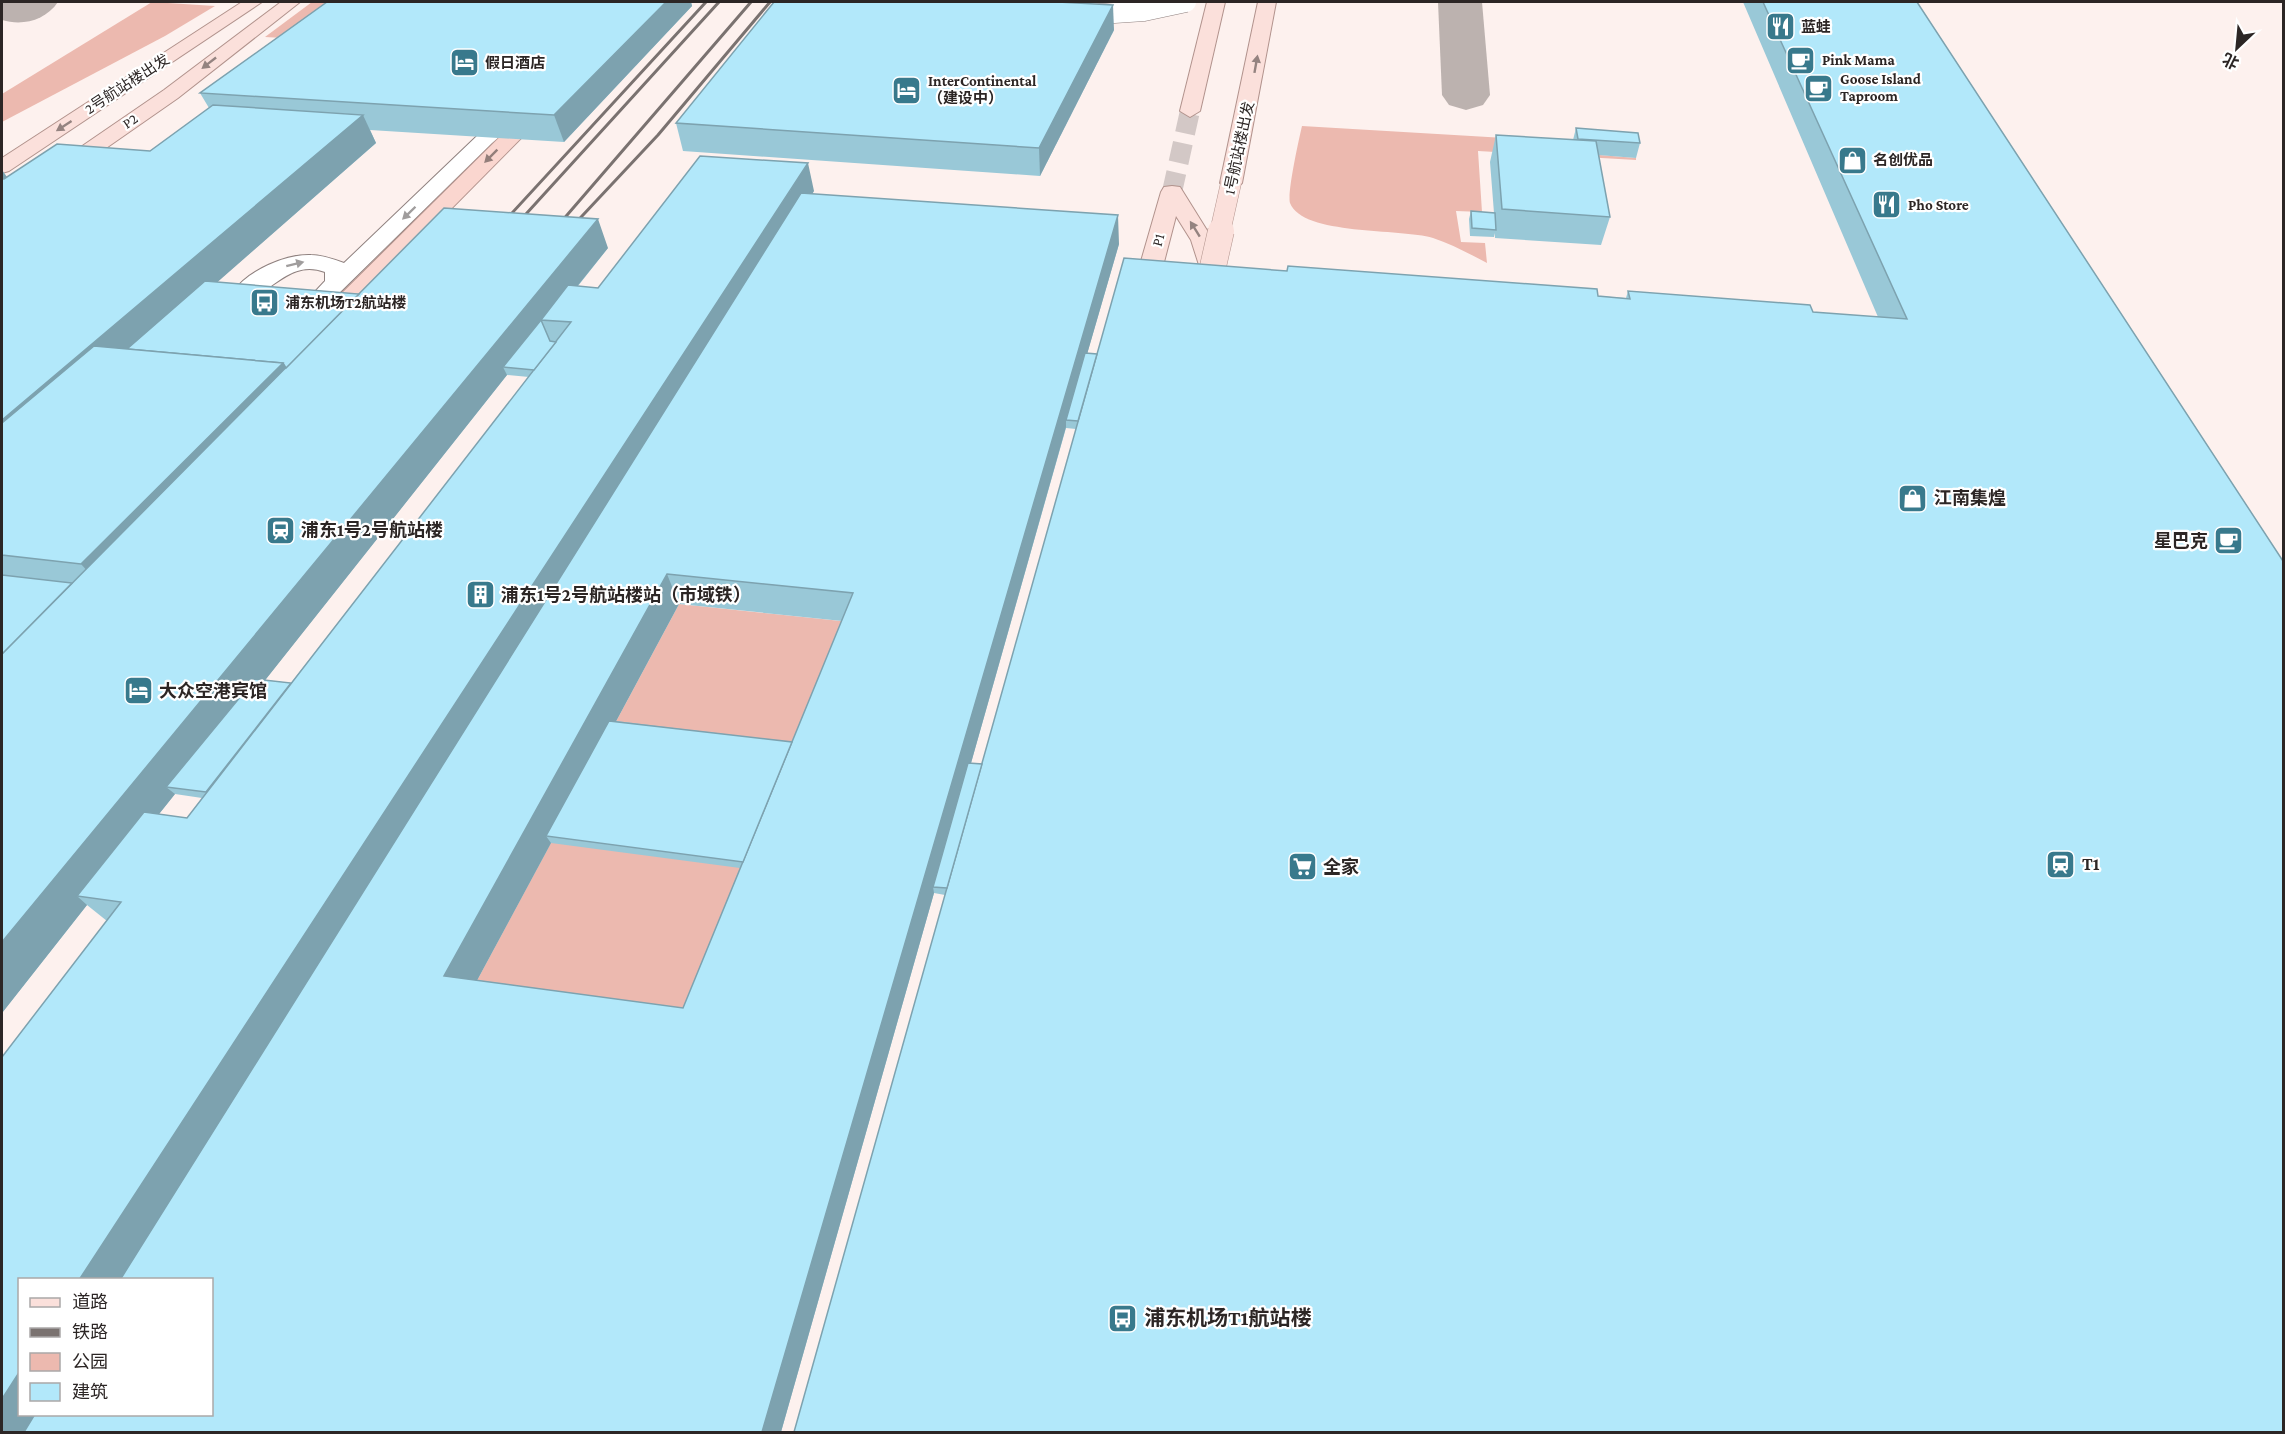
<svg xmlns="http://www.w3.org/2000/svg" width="2285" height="1434" viewBox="0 0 2285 1434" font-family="'Crimson Pro','Noto Sans SC',serif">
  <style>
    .green { fill: #ecb9af }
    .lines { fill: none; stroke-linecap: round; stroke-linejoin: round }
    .taxiway { fill: #bcb2af; fill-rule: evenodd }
    .primary-tunnel { stroke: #d3c8c6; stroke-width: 20; stroke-dasharray: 20 10; stroke-linecap: butt }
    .tertiary-casing { stroke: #8f817f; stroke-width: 2 }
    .primary-casing { stroke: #b1928c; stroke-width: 2 }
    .trunk-casing { stroke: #b1928c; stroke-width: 2 }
    .tertiary { fill: #fff; fill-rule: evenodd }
    .primary { fill: #fbe0db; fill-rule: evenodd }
    .trunk { fill: #fad6cf; fill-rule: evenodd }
    .rail { stroke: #7a7270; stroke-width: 3 }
    .tertiary-bridge-casing { stroke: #8f817f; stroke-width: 21; stroke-linecap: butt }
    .primary-bridge-far1-casing { stroke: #b1928c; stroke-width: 21; stroke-linecap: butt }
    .primary-bridge-casing { stroke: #b1928c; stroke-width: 27; stroke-linecap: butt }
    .tertiary-bridge { stroke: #fff; stroke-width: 20 }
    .primary-bridge-far1 { stroke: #fbe0db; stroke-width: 20 }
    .primary-bridge { stroke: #fbe0db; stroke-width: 26 }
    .wall { fill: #99c8d7; fill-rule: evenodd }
    .shaded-wall { fill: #7da2af }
    .building { fill: #b2e8fa; stroke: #7da2af; stroke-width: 1.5; fill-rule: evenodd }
    .oneway { fill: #948380 }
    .oneway2 { fill: #937e7a }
    .oneway3 { fill: #a09d9d }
    .labels { text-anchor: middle; stroke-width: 4.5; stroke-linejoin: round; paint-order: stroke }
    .far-poi-label { font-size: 15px; font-weight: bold; fill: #2c2625; stroke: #fff; text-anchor: start }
    .far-street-label { font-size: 15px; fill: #2c2625; stroke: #fff }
    .poi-label { font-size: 18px; font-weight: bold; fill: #2c2625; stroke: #fff; text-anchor: start }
    .near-poi-label { font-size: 21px; font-weight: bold; fill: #2c2625; stroke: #fff; text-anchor: start }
  </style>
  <rect width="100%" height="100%" fill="#fdf1ee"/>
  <g class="green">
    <polygon points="152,2 215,6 165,36 2,122 2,94"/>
    <polygon points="312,2 326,2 283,38 265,37"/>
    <path d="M1302 126 1572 142 1575 153 1636 158V160L1478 151 1482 212 1456 211 1461 242 1485 243 1487 263C1470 254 1451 244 1433 238 1400 228 1303 236 1290 203 1287 193 1299 139 1302 126Z"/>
    <polygon points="679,604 860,623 698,1033 466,1001"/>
  </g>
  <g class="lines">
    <g class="taxiway">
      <path d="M2 2H58C45 21 22 26 2 20Z"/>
      <polygon points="1438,2 1482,2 1490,95 1483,105 1466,110 1449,105 1442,95"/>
    </g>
    <polyline class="primary-tunnel" points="1172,192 1190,111"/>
    <defs>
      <path id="tertiary" d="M521 102 528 104 531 108 528 112 492 143 330 302H314L310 297 325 281V272C285 257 268 304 238 296L234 291C249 270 286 254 311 255 322 255 333 259 344 263L478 135 514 104Z"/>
      <g id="primary">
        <polygon points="242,2 262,2 9,171 2,173 2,158"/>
        <polygon points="281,2 300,2 178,98 10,215 2,216 2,201 164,90"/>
        <polygon points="1207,2 1225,2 1200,111 1190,117 1180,111"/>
        <polygon points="1258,2 1276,2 1242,183 1238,187 1224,187 1220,183"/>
        <polygon points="1172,186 1180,187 1213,240 1231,290 1227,295 1211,295 1207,290 1191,240 1176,216 1157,289 1153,294 1137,294 1133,289 1161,192 1164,187"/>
      </g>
      <polygon id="trunk" points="540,102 547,104 550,108 547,112 356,305 340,305 336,300 340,295 533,104"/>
    </defs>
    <use href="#tertiary" class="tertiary-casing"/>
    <use href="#primary" class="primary-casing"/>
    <use href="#trunk" class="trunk-casing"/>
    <use href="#tertiary" class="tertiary"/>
    <use href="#primary" class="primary"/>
    <use href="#trunk" class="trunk"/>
    <g class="rail">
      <polyline points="501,225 706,2"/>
      <polyline points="516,225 719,2"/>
      <polyline points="555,229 751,2"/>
      <polyline points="568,231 658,135 770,2"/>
    </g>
    <defs>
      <polyline id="tertiary-bridge" points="1070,16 1144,11 1186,2"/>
      <polyline id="primary-bridge-far1" points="1220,232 1231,183"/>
      <polyline id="primary-bridge" points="1207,293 1221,231"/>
    </defs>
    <use href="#tertiary-bridge" class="tertiary-bridge-casing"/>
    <use href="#primary-bridge-far1" class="primary-bridge-far1-casing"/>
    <use href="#primary-bridge" class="primary-bridge-casing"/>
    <use href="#tertiary-bridge" class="tertiary-bridge"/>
    <use href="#primary-bridge-far1" class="primary-bridge-far1"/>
    <use href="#primary-bridge" class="primary-bridge"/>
  </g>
  <g class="wall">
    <path d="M327 2H691L692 6 564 142 370 130 376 143 217 282 359 294 608 248 578 286 598 288 814 191 812 194 1119 244 1087 354H1097L1598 296 1626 298 1628 291 1813 312 1878 317 1743 2H1917L2283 561 945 895 934 893 781 1432H2L107 921 87 905 2 1013V170L7 177 150 151 209 108 200 93ZM507 375 529 377 291 683 265 680ZM1066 428 1076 429 982 764 971 763ZM679 604 842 621 792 742 616 721ZM175 794 202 798 187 818 159 814ZM551 843 740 868 683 1008 477 980Z"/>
    <polygon points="1114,30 1040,176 683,151 676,123"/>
    <polygon points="1576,128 1640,143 1636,158 1598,155 1610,217 1601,245 1495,238 1495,233 1494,237 1470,236 1469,219 1471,211 1494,213 1490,162 1496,135 1573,140"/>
  </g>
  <g class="shaded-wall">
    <polygon points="666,2 691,2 692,6 564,142 554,115"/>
    <polygon points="1113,5 1114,30 1040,176 1039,148"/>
    <polygon points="363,115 376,143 2,471 2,420"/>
    <polygon points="808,163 814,191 130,1280 79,1280"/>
    <polygon points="2,170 19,195 2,201"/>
    <polygon points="1118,215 1119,244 1068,420 1066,420 1066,427 936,887 933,887 934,893 781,1432 762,1432"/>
    <polygon points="598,219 608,248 550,320 541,320 544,328 503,367 507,375 179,789 166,787 175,794 92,898 77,896 87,905 2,1013 2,942"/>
    <polygon points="283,363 299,389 105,591 81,564"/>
    <polygon points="667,574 679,604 554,837 546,836 551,843 466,1001 444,976"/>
    <polygon points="20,1371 20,1414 45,1414 34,1432 2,1432 2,1399"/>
  </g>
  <g class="building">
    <polygon points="327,2 666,2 554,115 200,93"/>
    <polygon points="774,2 1058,2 1113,5 1039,148 676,123"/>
    <polygon points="1763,2 1917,2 2283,561 2283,1432 794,1432 1124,258 1287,271 1288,266 1597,289 1598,296 1630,299 1628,291 1810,305 1813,312 1907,319"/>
    <polygon points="213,105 363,115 2,420 2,179 4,179 57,144 150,151"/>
    <polygon points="1576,128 1638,133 1640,143 1578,139"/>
    <polygon points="1496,135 1596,141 1610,217 1502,209"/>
    <polygon points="700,156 808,163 79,1280 20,1280 20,1371 2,1399 2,1057 121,902 77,896 144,812 187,818 571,322 541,320 568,285 598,288"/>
    <path d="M801 193 1118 215 762 1432H24L35 1414H212V1280H120ZM667 574 853 593 683 1008 444 976Z"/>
    <polygon points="444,208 598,219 2,942 2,654"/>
    <polygon points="1471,211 1495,213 1496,230 1472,228"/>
    <polygon points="205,281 359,294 286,368 283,363 127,349"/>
    <polygon points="541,320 550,341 556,342 534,370 503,367"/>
    <polygon points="94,346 283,363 81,564 2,555 2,423"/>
    <polygon points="1085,353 1097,354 1078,421 1066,420"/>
    <polygon points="2,575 72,583 2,654"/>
    <polygon points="255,679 291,683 206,792 166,787"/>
    <polygon points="609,721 792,742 743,862 546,836"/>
    <polygon points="968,763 982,764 947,888 933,887"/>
  </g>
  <defs><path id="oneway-solid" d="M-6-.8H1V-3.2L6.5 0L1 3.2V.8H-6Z" transform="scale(1.5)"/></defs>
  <g class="oneway">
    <use href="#oneway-solid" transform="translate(209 63) rotate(142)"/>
    <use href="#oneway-solid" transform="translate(1256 64) rotate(-80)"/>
    <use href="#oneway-solid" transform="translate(64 126) rotate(147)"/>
    <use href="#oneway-solid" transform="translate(1195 229) rotate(-122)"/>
  </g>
  <use class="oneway2" href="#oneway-solid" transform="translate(491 156) rotate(135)"/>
  <g class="oneway3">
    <use href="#oneway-solid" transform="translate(409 213) rotate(136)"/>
    <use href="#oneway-solid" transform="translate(295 264) rotate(-14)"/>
  </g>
  <defs>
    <symbol id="restaurant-square" viewBox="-11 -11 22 22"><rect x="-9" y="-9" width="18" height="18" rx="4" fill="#38798c" stroke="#fff"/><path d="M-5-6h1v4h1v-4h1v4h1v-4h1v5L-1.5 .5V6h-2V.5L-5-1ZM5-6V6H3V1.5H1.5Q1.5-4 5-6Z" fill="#fff"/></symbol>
    <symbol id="cafe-square" viewBox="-11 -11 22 22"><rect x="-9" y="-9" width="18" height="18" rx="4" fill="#38798c" stroke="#fff"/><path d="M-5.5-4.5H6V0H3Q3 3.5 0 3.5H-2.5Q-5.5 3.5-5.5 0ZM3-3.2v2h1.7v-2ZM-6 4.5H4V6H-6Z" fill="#fff"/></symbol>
    <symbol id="hotel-square" viewBox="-11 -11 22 22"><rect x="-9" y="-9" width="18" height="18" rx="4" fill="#38798c" stroke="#fff"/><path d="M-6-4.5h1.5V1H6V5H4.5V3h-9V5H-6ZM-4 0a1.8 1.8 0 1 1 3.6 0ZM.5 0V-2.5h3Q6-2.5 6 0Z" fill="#fff"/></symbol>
    <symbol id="shop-square" viewBox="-11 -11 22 22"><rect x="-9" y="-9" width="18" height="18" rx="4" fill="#38798c" stroke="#fff"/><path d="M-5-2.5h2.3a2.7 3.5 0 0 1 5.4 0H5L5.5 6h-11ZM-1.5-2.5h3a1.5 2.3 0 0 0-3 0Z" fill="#fff"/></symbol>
    <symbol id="bus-square" viewBox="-11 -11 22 22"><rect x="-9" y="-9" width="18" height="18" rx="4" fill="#38798c" stroke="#fff"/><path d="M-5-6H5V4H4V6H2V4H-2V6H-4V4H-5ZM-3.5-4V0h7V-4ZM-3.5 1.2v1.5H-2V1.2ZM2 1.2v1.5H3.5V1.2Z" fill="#fff"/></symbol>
    <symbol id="station-square" viewBox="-11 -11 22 22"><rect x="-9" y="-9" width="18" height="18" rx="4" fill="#38798c" stroke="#fff"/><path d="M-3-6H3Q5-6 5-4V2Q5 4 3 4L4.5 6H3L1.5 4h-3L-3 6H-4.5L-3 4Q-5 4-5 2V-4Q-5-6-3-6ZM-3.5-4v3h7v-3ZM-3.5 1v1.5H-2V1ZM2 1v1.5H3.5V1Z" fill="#fff"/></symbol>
    <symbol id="building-square" viewBox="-11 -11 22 22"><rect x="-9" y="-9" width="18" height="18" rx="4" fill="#38798c" stroke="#fff"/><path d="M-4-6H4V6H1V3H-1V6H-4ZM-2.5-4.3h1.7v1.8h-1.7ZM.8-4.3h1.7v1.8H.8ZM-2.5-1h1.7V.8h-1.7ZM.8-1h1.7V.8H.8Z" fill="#fff"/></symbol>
    <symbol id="supermarket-square" viewBox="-11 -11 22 22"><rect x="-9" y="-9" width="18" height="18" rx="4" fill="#38798c" stroke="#fff"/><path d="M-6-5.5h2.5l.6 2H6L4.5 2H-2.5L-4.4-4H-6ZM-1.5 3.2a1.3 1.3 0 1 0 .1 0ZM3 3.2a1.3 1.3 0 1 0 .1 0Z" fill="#fff"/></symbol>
  </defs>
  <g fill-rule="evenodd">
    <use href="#restaurant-square" x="1764" y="10" width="33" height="33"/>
    <use href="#cafe-square" x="1784" y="44" width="33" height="33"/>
    <use href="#hotel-square" x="448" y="46" width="33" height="33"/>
    <use href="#cafe-square" x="1802" y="72" width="33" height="33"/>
    <use href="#hotel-square" x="890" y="74" width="33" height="33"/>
    <use href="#shop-square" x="1836" y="144" width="33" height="33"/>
    <use href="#restaurant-square" x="1870" y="188" width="33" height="33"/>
    <use href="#bus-square" x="248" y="286" width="33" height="33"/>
    <use href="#shop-square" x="1896" y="482" width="33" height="33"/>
    <use href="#station-square" x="264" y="514" width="33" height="33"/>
    <use href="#cafe-square" x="2212" y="524" width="33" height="33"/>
    <use href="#building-square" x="464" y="578" width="33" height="33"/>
    <use href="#hotel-square" x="122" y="674" width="33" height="33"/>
    <use href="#station-square" x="2044" y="848" width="33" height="33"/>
    <use href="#supermarket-square" x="1286" y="850" width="33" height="33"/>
    <use href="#bus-square" x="1106" y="1302" width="33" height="33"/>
  </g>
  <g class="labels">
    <g class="far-poi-label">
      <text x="1801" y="32">蓝蛙</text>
      <text x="1822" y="65">Pink Mama</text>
      <text x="485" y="68">假日酒店</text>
      <text x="1840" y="84">Goose Island<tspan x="1840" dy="17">Taproom</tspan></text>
      <text x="928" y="86">InterContinental<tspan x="928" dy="17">（建设中）</tspan></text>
      <text x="1873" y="165">名创优品</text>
      <text x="1908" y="210">Pho Store</text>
      <text x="285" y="308">浦东机场T2航站楼</text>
    </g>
    <g class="far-street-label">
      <text transform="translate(127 84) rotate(-33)" y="5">2号航站楼出发</text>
      <text transform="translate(130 121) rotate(-34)" y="5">P2</text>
      <text transform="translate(1239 148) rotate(-78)" y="5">1号航站楼出发</text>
      <text transform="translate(1158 240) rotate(-75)" y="5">P1</text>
    </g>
    <g class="poi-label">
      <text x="1934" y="504">江南集煌</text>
      <text x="301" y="536">浦东1号2号航站楼</text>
      <text x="2208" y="547" text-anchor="end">星巴克</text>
      <text x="501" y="601">浦东1号2号航站楼站（市域铁）</text>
      <text x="159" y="697">大众空港宾馆</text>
      <text x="2082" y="870">T1</text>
      <text x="1323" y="873">全家</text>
    </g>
    <g class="near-poi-label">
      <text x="1144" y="1325">浦东机场T1航站楼</text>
    </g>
  </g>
  <rect width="2285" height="1434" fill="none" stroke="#2c2625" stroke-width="6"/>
  <rect x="18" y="1278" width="195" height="138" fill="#ffffff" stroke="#aba8a8" stroke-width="1.5"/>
  <rect x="30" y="1298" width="30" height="9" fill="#fbe0db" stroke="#aba8a8" stroke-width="1.5"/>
  <text x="72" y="1308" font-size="18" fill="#2c2625">道路</text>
  <rect x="30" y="1328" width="30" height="9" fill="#7a7270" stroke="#aba8a8" stroke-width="1.5"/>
  <text x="72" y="1338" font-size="18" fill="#2c2625">铁路</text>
  <rect x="30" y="1353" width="30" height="18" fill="#ecb9af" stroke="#aba8a8" stroke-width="1.5"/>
  <text x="72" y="1368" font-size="18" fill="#2c2625">公园</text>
  <rect x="30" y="1383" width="30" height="18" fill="#b2e8fa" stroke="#aba8a8" stroke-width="1.5"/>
  <text x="72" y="1398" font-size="18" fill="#2c2625">建筑</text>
  <g transform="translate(2237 48) rotate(206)" stroke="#ffffff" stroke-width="4.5" paint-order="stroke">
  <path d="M0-4.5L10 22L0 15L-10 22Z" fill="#2c2625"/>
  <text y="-9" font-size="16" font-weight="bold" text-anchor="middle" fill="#2c2625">北</text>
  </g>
</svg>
